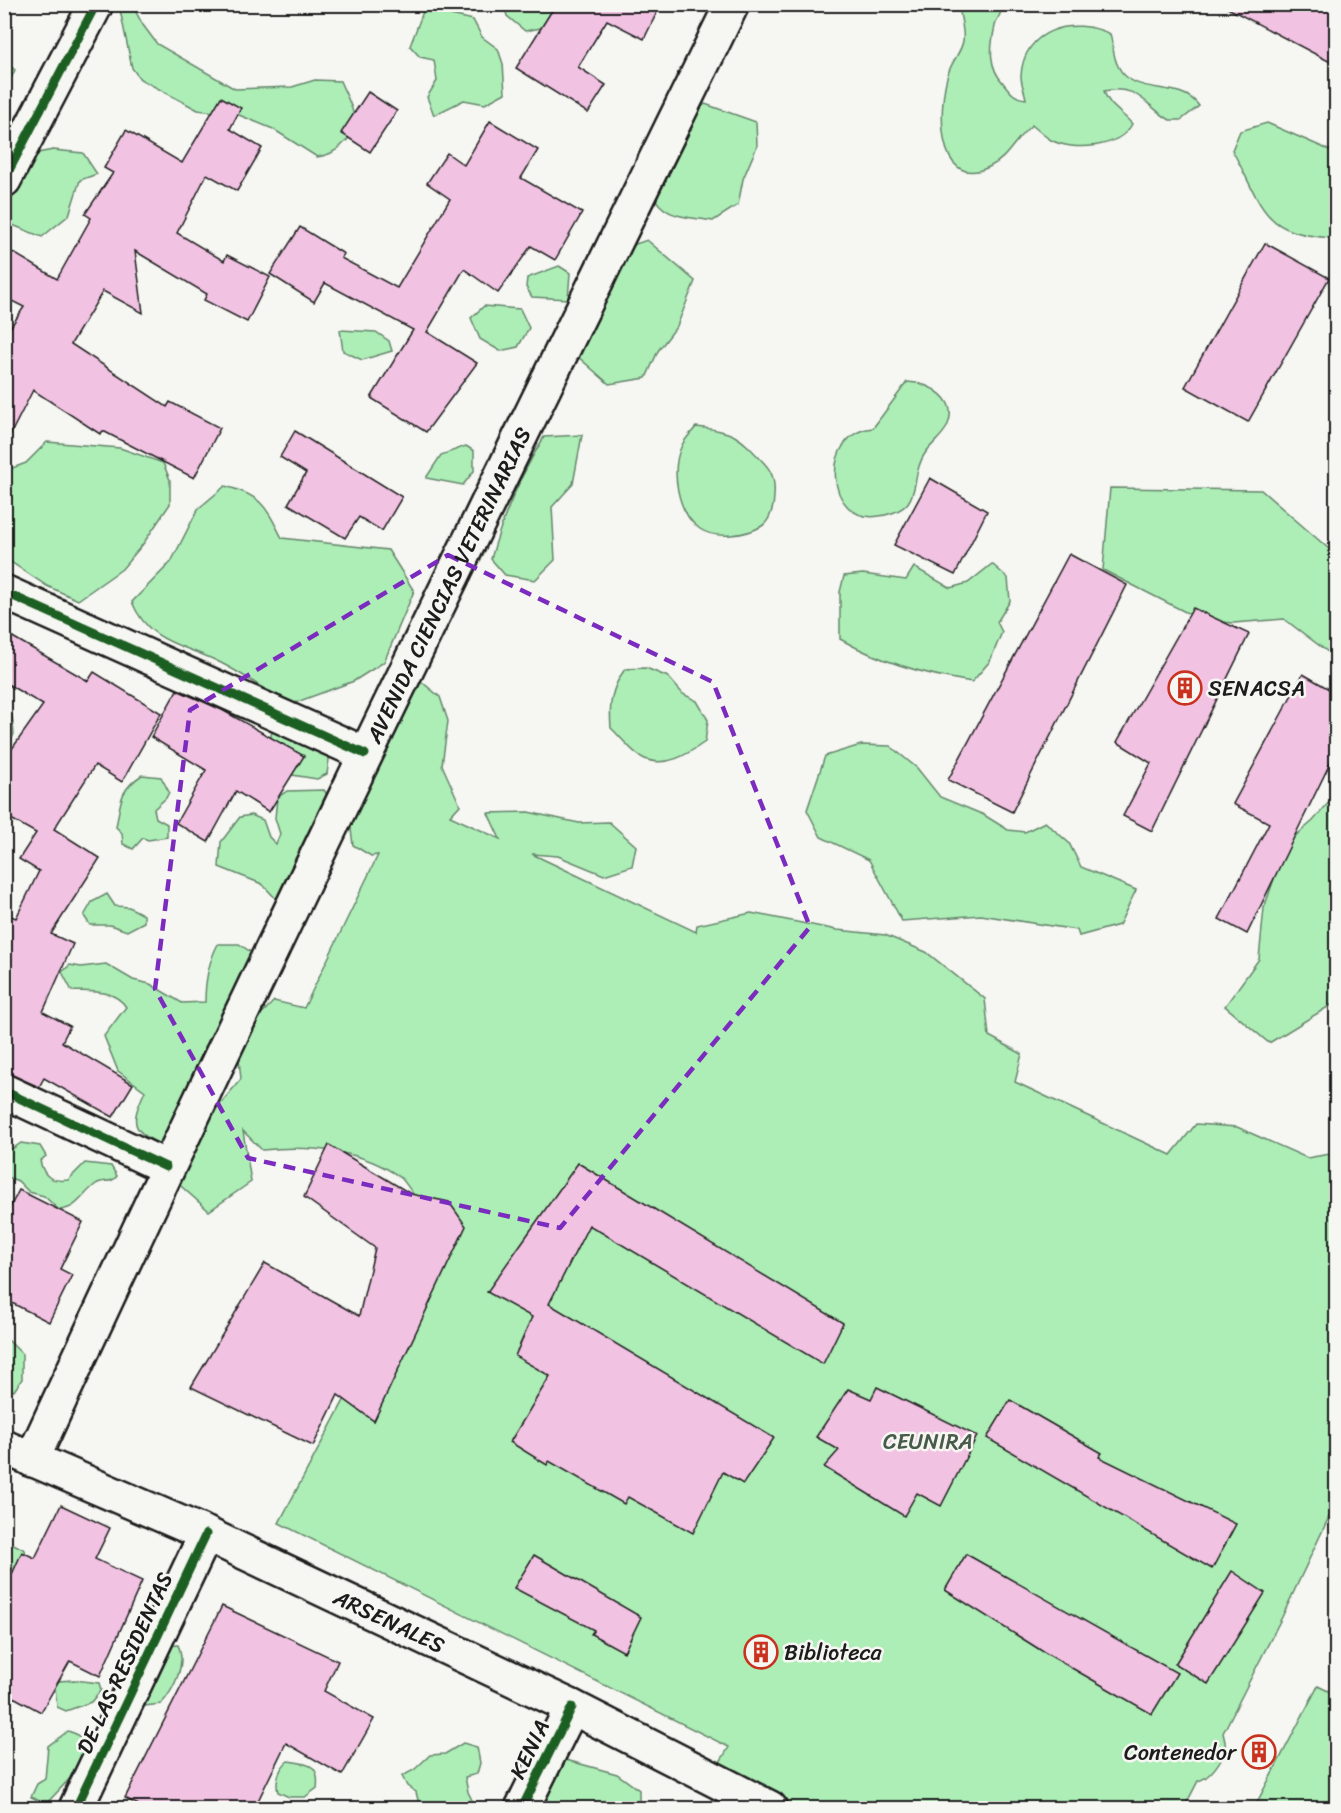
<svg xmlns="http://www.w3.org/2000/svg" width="1341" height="1813" viewBox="0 0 1341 1813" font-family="Sriracha,sans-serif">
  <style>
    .green { fill: #adeeb7; stroke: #64856a; stroke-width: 1.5; fill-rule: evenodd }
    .building { fill: #f2c2e3; stroke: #1c1c1c; stroke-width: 1.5 }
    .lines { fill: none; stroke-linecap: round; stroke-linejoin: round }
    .street-casing { stroke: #1c1c1c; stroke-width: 38 }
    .secondary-casing { stroke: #1c1c1c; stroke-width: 38 }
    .street { stroke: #f6f6f2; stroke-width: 33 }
    .secondary { stroke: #f6f6f2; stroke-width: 33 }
    .cycleway-casing { stroke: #f6f6f2; stroke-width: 13 }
    .cycleway { stroke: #1b5e20; stroke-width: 9 }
    .marked { fill: none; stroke: #7b2cbf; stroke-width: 4.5; stroke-dasharray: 12 8; stroke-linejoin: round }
    .labels { text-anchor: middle; stroke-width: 5; stroke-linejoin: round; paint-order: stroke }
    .street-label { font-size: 22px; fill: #1c1c1c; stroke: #f6f6f2 }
    .poi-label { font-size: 22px; fill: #1c1c1c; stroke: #f6f6f2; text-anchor: start }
    .park-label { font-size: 22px; fill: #485b4a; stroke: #f6f6f2 }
  </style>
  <rect width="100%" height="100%" fill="#f6f6f2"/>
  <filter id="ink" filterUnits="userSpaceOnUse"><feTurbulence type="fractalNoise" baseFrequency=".0167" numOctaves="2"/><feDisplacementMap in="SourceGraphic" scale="12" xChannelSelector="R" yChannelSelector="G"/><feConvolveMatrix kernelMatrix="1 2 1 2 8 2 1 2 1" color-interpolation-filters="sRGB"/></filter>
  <g filter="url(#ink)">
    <g class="green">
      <path d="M119 5H132L143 25 157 44 235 89 292 87 315 80 340 81C350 105 366 125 342 145 334 153 328 155 317 157L273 129 239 115 198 110 140 79 132 68Z"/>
      <polygon points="504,5 548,5 552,11 541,28 525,31 507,16"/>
      <path d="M960 5H1002C1002 14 997 18 995 26 990 48 988 67 1004 84 1011 93 1015 98 1026 99 1025 92 1021 84 1021 76 1023 29 1073 16 1110 34 1113 44 1113 57 1118 66 1134 99 1180 78 1199 106L1181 120H1170C1144 105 1139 84 1104 91 1108 106 1122 112 1132 124 1120 148 1073 152 1051 140 1044 136 1038 130 1032 125 1015 138 1009 158 989 167 934 193 938 101 949 71 953 60 961 52 963 41 965 29 959 17 960 5Z"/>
      <polygon points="424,9 473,20 482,37 498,49 503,64 505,93 485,104 464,100 434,115 427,97 437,81 434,60 420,57 410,46"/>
      <polygon points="5,62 15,70 6,89 12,103 10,122 5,121"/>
      <path d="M705 104 756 122 757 146 743 179 738 205 713 221C686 216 663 220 651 191L678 129Z"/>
      <path d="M1267 123 1336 153V238C1260 235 1264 207 1232 150L1240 131Z"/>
      <polygon points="53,150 83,153 97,174 80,180 69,215 42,237 5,222 5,165 27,155"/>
      <polygon points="647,240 695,281 677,326 658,351 646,378 609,384 576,355 627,247"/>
      <polygon points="559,266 570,273 568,299 532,297 526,287 527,278"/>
      <polygon points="484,306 520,309 529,328 518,347 500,351 480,339 471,318"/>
      <polygon points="340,330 376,332 389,341 392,351 362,360 343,351"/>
      <path d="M907 382C930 383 960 399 947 427 941 438 930 445 924 455 908 480 926 509 879 516 825 525 819 433 873 428Z"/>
      <path d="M696 427C735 431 739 436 765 464 774 474 775 484 774 497 774 506 770 521 762 526 747 535 716 540 700 529 677 513 670 470 682 445 685 439 691 433 696 427Z"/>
      <path d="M582 435 573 484 552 507 555 560 535 580 505 575 491 559C503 515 520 476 544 437Z"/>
      <polygon points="47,442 120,448 163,463 170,480 170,504 143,544 122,569 78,600 47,586 5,558 5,474 7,470 26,463"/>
      <polygon points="466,446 474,451 474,471 463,485 426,478 441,455"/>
      <path d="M225 486C262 496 265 505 282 538L388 550 414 591 384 662 354 681 289 705C267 691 245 675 221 663 184 644 150 645 132 602L171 562 198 509Z"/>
      <polygon points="1110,488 1261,490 1336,555 1336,658 1284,619 1233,623 1201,620 1103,570"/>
      <path d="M992 564 1008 578 1010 601 997 622 1002 632 990 661 972 682C927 675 880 662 840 639V592L844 576 863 574 906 580 914 567 950 588 968 583Z"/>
      <path d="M646 668 668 677 683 694 697 701 708 720 705 742C688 754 665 769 643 758 631 752 620 736 611 728 609 704 611 689 625 669Z"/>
      <path d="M401 683H423L440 697 448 721 442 765 460 805 450 816 500 839 488 813 528 812 579 823 609 822 636 846 632 866 604 875 558 856 532 854 696 932 697 925 751 913 837 930 885 935 926 952 985 999 989 1036 1022 1054 1015 1082 1171 1155 1196 1124 1237 1127 1307 1158 1336 1153V1502L1282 1617 1223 1733C1224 1737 1226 1744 1225 1748 1223 1760 1210 1778 1198 1781L1184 1808H712C709 1770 712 1777 729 1747L279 1523 436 1227C429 1218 406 1182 401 1178 363 1149 307 1145 262 1150L243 1131 251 1182 209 1211 164 1171 167 1148C133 1131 128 1127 145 1091L118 1071 104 1036 126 1007C114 989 92 992 72 991L62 972 70 965 81 967 106 964 133 980 150 984 182 1003 205 1002C205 982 209 961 218 944H239L258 957 240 1036 274 1001 304 1008 378 855 371 856 353 845 350 821ZM237 1040 241 1079 206 1121Z"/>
      <polygon points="5,712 12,715 14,734 5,753"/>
      <polygon points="272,730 330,752 327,774 317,779 286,774 269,749"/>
      <polygon points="861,745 890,746 917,768 940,797 984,815 1008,830 1025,832 1045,822 1069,843 1081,867 1136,890 1119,925 1079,936 1077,930 981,915 902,921 869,860 821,837 807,810 825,756"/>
      <path d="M142 775 161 777 169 792 166 798 154 809 156 818 167 824V837L148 840 143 838 133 849 123 844 122 833 116 827C121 802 119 790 142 775Z"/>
      <polygon points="324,790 333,803 279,902 262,884 219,867 221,842 240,817 251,815 263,820 269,837 276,844 280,834 275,818 277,798 287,791"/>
      <polygon points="1336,794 1336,1002 1269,1043 1225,1006 1259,959 1264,908 1286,844 1313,821"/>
      <polygon points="107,894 115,906 129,907 144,915 144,922 127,931 110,925 90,925 84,916 92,902"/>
      <path d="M21 1143 40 1146 46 1156 40 1161C44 1177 51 1182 68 1180L85 1163 111 1166 117 1176C112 1184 103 1179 96 1184 82 1194 78 1209 59 1210L44 1196 29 1192 18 1181 5 1176V1154Z"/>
      <polygon points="5,1337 22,1354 22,1379 14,1391 5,1389"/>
      <path d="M4 1539 25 1550C31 1571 22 1577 5 1588Z"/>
      <path d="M178 1645C187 1663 174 1690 161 1704L145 1706 141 1702 166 1646Z"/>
      <polygon points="74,1680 99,1683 101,1690 91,1702 66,1711 57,1707 55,1686 58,1681"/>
      <polygon points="1318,1686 1336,1695 1336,1808 1254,1808"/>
      <polygon points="68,1731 76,1734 89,1746 74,1774 46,1804 31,1797 37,1784 45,1779 48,1746"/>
      <polygon points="463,1743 477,1747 480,1763 477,1774 465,1777 468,1792 476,1808 420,1808 416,1792 407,1786 402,1776 414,1770 430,1755 445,1754"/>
      <polygon points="566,1760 617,1774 639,1790 639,1808 525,1808 550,1772"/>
      <path d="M288 1761C309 1764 320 1764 317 1788L305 1797H289L278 1792C275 1781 279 1768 288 1761Z"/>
    </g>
    <g class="building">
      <polygon points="556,4 661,4 644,39 607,20 578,67 606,85 588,113 516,68"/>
      <polygon points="1220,4 1324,4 1336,11 1336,65"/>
      <polygon points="368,92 397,111 370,152 341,133"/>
      <polygon points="221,97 241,108 230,129 262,148 237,191 207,174 177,233 224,261 227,255 270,277 247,322 204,300 207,294 135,251 143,313 103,291 71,344 167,407 170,402 220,428 194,478 103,431 100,434 33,390 4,447 4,337 24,307 4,297 4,247 57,279 91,218 85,214 113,173 104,168 126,130 182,163"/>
      <polygon points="490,121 538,150 521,178 582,213 555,260 531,246 498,293 464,269 427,332 477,363 426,432 371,398 413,330 325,283 314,302 270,274 300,227 344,254 341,258 397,288 450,199 427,183 447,153 464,165"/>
      <polygon points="1265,243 1329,278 1248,422 1185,387"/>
      <polygon points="295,431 402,497 382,531 359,517 345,538 288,504 306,473 280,457"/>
      <polygon points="930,478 987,511 955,575 894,545"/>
      <polygon points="1069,554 1127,585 1012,812 948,780"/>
      <polygon points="1193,608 1249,634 1152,831 1123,816 1151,763 1117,742"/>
      <polygon points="4,632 88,681 94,672 161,713 122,782 95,765 54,829 100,858 51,934 73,944 43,1012 70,1026 62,1042 133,1084 113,1117 44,1078 39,1087 4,1072 4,913 16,918 39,871 19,859 36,833 4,815 4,760 43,705 4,682"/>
      <polygon points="1303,674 1336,693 1336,751 1247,934 1219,919 1269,823 1233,804"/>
      <polygon points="177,690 222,710 304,756 269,812 236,791 208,842 176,823 206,770 151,737"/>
      <polygon points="329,1145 411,1194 449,1202 466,1226 374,1421 338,1395 313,1446 191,1387 265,1263 359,1316 375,1248 304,1197"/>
      <polygon points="578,1163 843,1323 823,1364 589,1225 549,1304 774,1438 743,1484 723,1472 693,1533 628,1497 624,1504 549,1461 547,1465 510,1442 550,1376 515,1356 532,1317 487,1292"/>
      <polygon points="19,1190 83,1222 60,1269 72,1275 49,1322 4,1299 4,1219"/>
      <polygon points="877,1387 977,1436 941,1506 917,1493 904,1516 824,1467 839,1450 816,1437 848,1389 871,1399"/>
      <polygon points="1010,1400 1102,1453 1099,1457 1236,1524 1212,1569 987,1438"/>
      <polygon points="61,1505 110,1528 95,1559 142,1581 100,1676 70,1661 41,1712 4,1692 4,1592 22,1552 35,1558"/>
      <polygon points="966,1554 1177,1673 1152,1714 1042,1651 945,1590"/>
      <polygon points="534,1555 641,1617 624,1652 591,1634 594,1630 514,1588"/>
      <polygon points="1232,1571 1265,1593 1208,1684 1175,1664"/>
      <polygon points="222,1606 338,1661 324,1691 374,1719 342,1775 286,1743 254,1809 146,1809 125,1798"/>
    </g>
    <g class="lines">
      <defs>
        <g id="street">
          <polyline points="4,180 96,4"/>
          <polyline points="4,1091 166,1167"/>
          <polyline points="76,1808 206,1534"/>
          <polyline points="522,1808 572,1707"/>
        </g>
        <g id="secondary">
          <polyline points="4,592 365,754"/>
          <path id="s1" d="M4 1447 206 1534 572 1707 770 1808"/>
          <path id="s2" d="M32 1460C257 971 495 488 732 4"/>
        </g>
      </defs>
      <use href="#street" class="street-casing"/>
      <use href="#secondary" class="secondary-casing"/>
      <use href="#street" class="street"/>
      <use href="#secondary" class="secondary"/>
      <defs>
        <g id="cycleway">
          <polyline points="4,180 96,4"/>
          <polyline points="4,592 365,754"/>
          <polyline points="4,1091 166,1167"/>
          <polyline points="76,1808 206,1534"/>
          <polyline points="522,1808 572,1707"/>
        </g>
      </defs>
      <use href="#cycleway" class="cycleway-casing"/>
      <use href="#cycleway" class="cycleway"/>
    </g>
  </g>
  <path class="marked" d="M448 555 713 682 810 927 560 1228 248 1158 155 989 190 710Z"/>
  <defs>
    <symbol id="building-ring" viewBox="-11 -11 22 22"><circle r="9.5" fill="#f6f6f2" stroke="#c8321e" stroke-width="1.5"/><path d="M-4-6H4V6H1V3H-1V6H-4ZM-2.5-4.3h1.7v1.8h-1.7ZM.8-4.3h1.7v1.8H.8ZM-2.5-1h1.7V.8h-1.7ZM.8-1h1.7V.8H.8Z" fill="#c8321e"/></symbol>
  </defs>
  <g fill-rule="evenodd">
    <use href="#building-ring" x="1166" y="669" width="38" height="38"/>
    <use href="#building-ring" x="742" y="1633" width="38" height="38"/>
    <use href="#building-ring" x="1240" y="1733" width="38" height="38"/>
  </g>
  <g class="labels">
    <g class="street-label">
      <text dy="8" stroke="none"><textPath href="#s2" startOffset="969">AVENIDA CIENCIAS VETERINARIAS</textPath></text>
      <text dy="8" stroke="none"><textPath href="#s1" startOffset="423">ARSENALES</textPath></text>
      <text transform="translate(124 1663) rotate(-65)" y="8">DE LAS RESIDENTAS</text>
      <text transform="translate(529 1749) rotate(-64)" y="8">KENIA</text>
    </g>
    <g class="poi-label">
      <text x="1208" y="696">SENACSA</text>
      <text x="784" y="1660">Biblioteca</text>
      <text x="1236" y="1760" text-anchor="end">Contenedor</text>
    </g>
    <g class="park-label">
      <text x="928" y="1449">CEUNIRA</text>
    </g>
  </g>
  <rect width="1341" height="1813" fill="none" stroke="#f6f6f2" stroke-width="24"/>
  <rect x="12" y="12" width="1317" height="1789" fill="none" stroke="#1c1c1c" stroke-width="2" filter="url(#ink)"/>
</svg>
